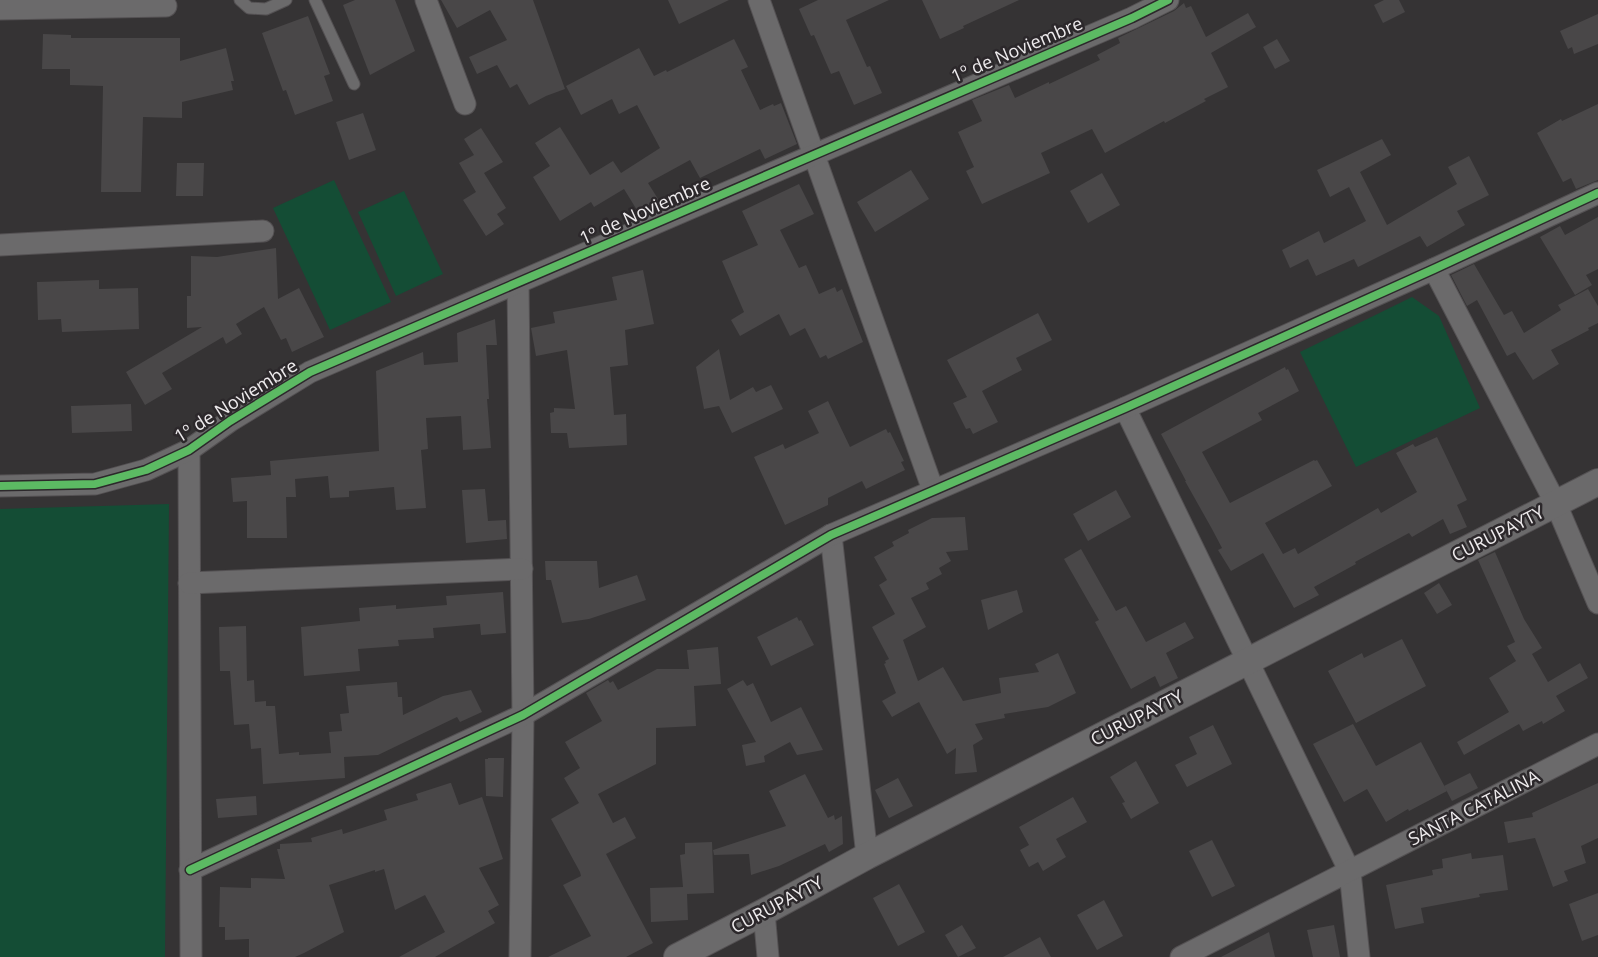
<svg xmlns="http://www.w3.org/2000/svg" width="1598" height="957" viewBox="0 0 1598 957" font-family="'Open Sans',sans-serif">
  <style>
    .green { fill: #144d35 }
    .building { fill: #494748 }
    .lines { fill: none; stroke-linecap: round; stroke-linejoin: round }
    .service-casing { stroke: #545153; stroke-width: 13 }
    .minor-casing { stroke: #545153; stroke-width: 23 }
    .tertiary-casing { stroke: #545153; stroke-width: 28 }
    .service { stroke: #6b6a6b; stroke-width: 11 }
    .minor { stroke: #6b6a6b; stroke-width: 21 }
    .tertiary { stroke: #6b6a6b; stroke-width: 26 }
    .cycleway-casing { stroke: #2c282b; stroke-width: 11 }
    .cycleway { stroke: #5cba63; stroke-width: 8 }
    .labels { text-anchor: middle; stroke-width: 5; stroke-linejoin: round; paint-order: stroke }
    .street-label { font-size: 18px; fill: #eeebed; stroke: #2c282b }
  </style>
  <rect width="100%" height="100%" fill="#353334"/>
  <g class="green">
    <polygon points="334,180 391,302 330,330 273,208"/>
    <polygon points="404,191 443,274 396,296 358,212"/>
    <polygon points="1412,297 1439,316 1480,408 1356,467 1300,352"/>
    <polygon points="169,504 165,957 0,957 0,509"/>
  </g>
  <g class="building">
    <polygon points="355,0 395,0 415,51 370,75 343,5"/>
    <polygon points="441,0 533,0 565,89 546,96 529,105 517,84 510,88 497,65 477,74 469,57 507,40 490,10 457,28"/>
    <polygon points="668,0 729,0 679,24"/>
    <polygon points="818,0 889,0 846,20 867,67 870,66 882,93 854,105 839,71 831,74 814,35 811,36 799,9"/>
    <polygon points="922,0 1019,0 963,26 964,28 940,39"/>
    <polygon points="1384,0 1399,0 1405,12 1383,23 1374,5"/>
    <polygon points="1184,3 1186,8 1191,6 1206,37 1248,13 1256,27 1211,53 1228,87 1204,99 1206,101 1165,123 1164,121 1105,153 1092,129 1041,153 1050,173 982,204 966,171 974,167 958,132 982,121 972,100 1009,85 1015,98 1049,82 1049,84 1100,60 1097,55 1120,43 1118,38 1174,11"/>
    <polygon points="1598,14 1598,44 1574,54 1572,47 1568,49 1560,31"/>
    <polygon points="308,16 330,74 324,76 333,101 295,115 286,90 283,91 262,33"/>
    <polygon points="43,34 71,35 71,38 180,38 180,61 226,48 234,81 231,81 233,90 182,102 182,118 143,117 141,192 101,192 103,86 70,85 70,69 42,69"/>
    <polygon points="734,39 748,67 741,70 760,110 773,104 774,106 781,103 797,144 765,159 760,149 700,178 690,160 648,183 660,202 640,215 624,189 594,207 591,202 560,221 533,177 550,166 535,143 560,127 590,175 613,161 621,173 660,148 637,105 619,114 612,99 581,115 566,86 639,48 654,76 666,70 667,72"/>
    <polygon points="1277,39 1290,61 1275,69 1263,47"/>
    <polygon points="1598,104 1598,180 1576,189 1571,178 1563,182 1537,133 1561,119 1562,121"/>
    <polygon points="363,113 376,150 349,160 336,122"/>
    <polygon points="481,128 503,162 484,173 506,208 497,214 504,224 486,236 463,200 476,192 459,163 474,155 464,139"/>
    <polygon points="1382,139 1391,155 1360,172 1387,225 1457,184 1448,167 1469,156 1489,195 1457,211 1465,225 1427,247 1420,236 1358,267 1354,259 1316,276 1308,259 1290,268 1282,250 1319,231 1324,243 1366,221 1349,187 1330,197 1317,170"/>
    <polygon points="177,163 204,163 203,196 176,196"/>
    <polygon points="911,170 929,199 875,232 857,202"/>
    <polygon points="1102,173 1120,205 1088,223 1070,191"/>
    <polygon points="799,184 814,214 780,230 799,268 806,265 819,294 835,287 837,292 842,289 863,342 828,359 826,355 820,358 805,328 790,336 779,314 740,336 731,320 744,312 722,261 758,245 742,211"/>
    <polygon points="1598,217 1598,269 1586,275 1592,285 1575,295 1540,237 1560,226 1565,235"/>
    <polygon points="276,248 278,299 299,288 324,337 292,352 286,338 281,340 264,307 236,324 242,334 226,344 223,337 162,373 172,389 145,405 126,372 202,327 187,328 187,296 191,296 191,256 217,257"/>
    <polygon points="1474,264 1504,315 1512,311 1524,333 1561,310 1558,305 1588,289 1598,306 1598,323 1588,328 1589,330 1551,350 1559,364 1533,380 1515,352 1507,356 1477,300 1467,306 1451,275"/>
    <polygon points="643,270 654,324 625,330 628,365 610,367 614,415 626,414 627,445 569,448 567,433 551,433 550,413 554,412 554,408 575,409 567,350 536,356 531,328 555,323 553,312 617,300 612,277"/>
    <polygon points="99,280 99,289 138,288 139,329 62,332 61,319 38,320 37,282"/>
    <polygon points="1038,313 1052,340 1016,358 1022,370 982,391 998,422 973,434 970,428 966,429 953,403 967,397 947,360"/>
    <polygon points="495,319 497,345 486,345 489,399 487,399 491,448 463,450 461,416 426,418 428,449 421,450 426,508 396,510 394,487 349,491 349,497 330,498 328,476 295,479 296,497 286,497 287,538 247,538 247,501 233,502 231,478 271,475 270,461 379,451 376,371 423,352 424,365 458,362 457,333"/>
    <polygon points="719,349 730,400 753,387 756,392 771,385 783,409 732,433 719,406 704,409 696,367"/>
    <polygon points="1285,367 1286,370 1288,369 1299,391 1258,413 1262,420 1202,452 1230,503 1314,460 1315,461 1317,460 1332,486 1265,523 1283,554 1295,548 1298,554 1378,508 1381,513 1417,492 1396,453 1413,444 1415,447 1437,437 1467,500 1457,505 1467,527 1450,534 1443,519 1412,537 1409,533 1355,562 1356,564 1314,587 1319,595 1294,608 1263,553 1231,571 1218,550 1222,548 1212,529 1185,481 1186,481 1161,434"/>
    <polygon points="828,401 850,447 886,429 888,433 890,432 904,461 901,462 905,470 866,489 862,481 828,498 828,505 785,525 754,457 783,444 785,449 819,433 808,411"/>
    <polygon points="131,404 132,431 72,433 71,406"/>
    <polygon points="485,489 488,521 506,520 507,539 466,543 462,490"/>
    <polygon points="1116,490 1131,517 1088,541 1073,514"/>
    <polygon points="965,517 968,550 946,552 951,561 939,568 942,574 926,583 929,589 911,598 926,627 903,640 918,681 943,667 963,701 1001,693 999,678 1039,672 1035,664 1058,653 1076,693 1048,707 1004,714 1005,718 975,724 983,739 973,745 977,772 955,774 956,748 947,754 919,702 892,717 882,701 896,693 884,664 886,663 885,661 889,659 872,627 895,614 879,585 887,580 874,557 894,546 892,542 909,533 908,530 932,518"/>
    <polygon points="1081,549 1116,611 1126,606 1146,642 1185,622 1194,638 1166,653 1178,678 1160,687 1155,676 1131,689 1095,622 1099,620 1064,559"/>
    <polygon points="1495,552 1524,619 1542,648 1532,654 1548,682 1580,663 1588,678 1556,696 1565,711 1543,724 1542,721 1523,731 1519,724 1464,755 1457,742 1509,712 1489,678 1516,661 1507,646 1515,642 1478,560"/>
    <polygon points="545,561 597,561 599,588 637,575 646,600 589,619 562,623 551,580 546,580"/>
    <polygon points="1439,583 1452,605 1437,614 1424,593"/>
    <polygon points="1017,590 1023,612 988,630 981,600"/>
    <polygon points="503,592 506,633 481,635 480,624 433,628 434,638 398,640 399,646 358,649 360,671 304,676 301,627 360,621 359,608 396,605 396,609 447,605 446,596"/>
    <polygon points="797,617 799,621 801,620 814,645 771,666 757,637"/>
    <polygon points="246,626 247,681 254,680 255,702 266,701 266,706 275,706 279,754 299,752 299,755 331,753 329,732 342,731 340,714 349,713 346,686 397,682 398,697 402,697 403,715 443,696 471,690 482,712 460,722 457,717 378,755 344,757 345,778 263,784 261,748 251,749 249,724 234,725 230,671 220,671 219,627"/>
    <polygon points="1402,639 1426,686 1356,723 1328,671 1362,653 1364,658"/>
    <polygon points="718,647 721,684 694,686 696,726 656,728 656,764 598,794 613,823 625,817 636,838 606,854 653,943 626,957 548,957 591,936 563,885 581,876 580,872 551,819 579,803 564,778 580,768 565,742 602,721 586,693 608,680 610,683 613,681 618,690 657,669 689,669 687,650"/>
    <polygon points="743,680 747,686 753,683 771,722 801,707 823,750 797,755 790,742 764,756 765,762 746,766 742,745 756,742 727,689"/>
    <polygon points="1353,724 1376,766 1421,742 1447,791 1409,811 1408,809 1386,822 1367,789 1344,802 1313,744"/>
    <polygon points="1213,725 1232,764 1187,787 1175,765 1197,754 1189,737"/>
    <polygon points="488,758 504,758 503,797 486,796 485,759 488,759"/>
    <polygon points="1136,761 1159,803 1131,819 1122,803 1125,802 1110,777"/>
    <polygon points="1470,773 1478,788 1452,801 1444,786"/>
    <polygon points="805,774 828,818 834,815 835,820 842,816 843,844 829,852 825,844 779,866 751,875 749,854 714,855 713,850 786,826 769,791"/>
    <polygon points="898,778 913,806 889,818 875,790"/>
    <polygon points="450,783 451,783 459,805 482,797 503,859 479,868 499,905 488,911 495,923 435,957 399,957 445,932 425,895 395,910 384,869 375,872 375,870 329,885 344,932 304,953 295,957 249,957 249,939 225,940 225,927 219,927 220,887 251,888 251,878 285,879 277,849 280,849 280,844 312,842 311,838 342,829 343,834 387,820 384,810 418,800 416,794"/>
    <polygon points="1598,783 1598,838 1581,846 1586,863 1564,871 1568,881 1553,887 1535,838 1508,843 1504,822 1533,817 1532,813"/>
    <polygon points="256,796 257,815 218,818 216,799"/>
    <polygon points="1073,797 1087,822 1056,839 1066,857 1043,871 1038,862 1029,867 1020,850 1029,845 1019,827"/>
    <polygon points="1212,840 1235,886 1212,897 1189,851"/>
    <polygon points="712,842 714,893 687,894 688,920 651,922 650,888 683,887 680,855 685,854 685,843"/>
    <polygon points="1471,853 1472,859 1503,855 1508,890 1479,894 1480,897 1421,908 1424,923 1395,929 1386,885 1433,875 1432,870 1443,868 1442,859"/>
    <polygon points="899,884 925,932 898,946 873,898"/>
    <polygon points="1598,893 1598,935 1582,941 1569,904"/>
    <polygon points="1104,900 1123,936 1097,950 1077,915"/>
    <polygon points="962,925 976,948 958,957 945,935"/>
    <polygon points="1334,925 1340,957 1313,957 1307,930"/>
    <polygon points="1269,932 1275,957 1221,957"/>
    <polygon points="1040,937 1051,957 1003,957"/>
  </g>
  <g class="lines">
    <defs>
      <g id="service">
        <polyline points="240,0 249,8 266,9 286,0"/>
        <polyline points="315,0 354,84"/>
      </g>
      <g id="minor">
        <polyline points="426,0 465,104"/>
        <polyline points="759,0 933,490"/>
        <polyline points="0,9 166,6"/>
        <polyline points="0,245 263,231"/>
        <polyline points="1434,269 1556,504 1598,603"/>
        <polyline points="518,283 523,715 520,957"/>
        <polyline points="1125,408 1350,872 1359,957"/>
        <polyline points="189,450 191,957"/>
        <polyline points="0,486 95,484 146,470 189,450 230,421 310,372 1132,18 1168,0"/>
        <polyline points="831,535 867,856"/>
        <polyline points="189,583 522,569"/>
        <polyline points="190,870 523,715 831,535 1125,408 1434,269 1598,193"/>
        <polyline points="764,912 768,957"/>
        <polyline points="1181,957 1598,744"/>
      </g>
      <polyline id="tertiary" points="677,957 764,912 867,856 1598,482"/>
    </defs>
    <use href="#service" class="service-casing"/>
    <use href="#minor" class="minor-casing"/>
    <use href="#tertiary" class="tertiary-casing"/>
    <use href="#service" class="service"/>
    <use href="#minor" class="minor"/>
    <use href="#tertiary" class="tertiary"/>
    <defs>
      <g id="cycleway">
        <polyline points="0,486 95,484 146,470 189,450 230,421 310,372 1132,18 1168,0"/>
        <polyline points="190,870 523,715 831,535 1125,408 1434,269 1598,193"/>
      </g>
    </defs>
    <use href="#cycleway" class="cycleway-casing"/>
    <use href="#cycleway" class="cycleway"/>
  </g>
  <g class="labels">
    <g class="street-label">
      <text transform="translate(1017 50) rotate(-23)" y="6">1º de Noviembre</text>
      <text transform="translate(645 211) rotate(-24)" y="6">1º de Noviembre</text>
      <text transform="translate(236 401) rotate(-32)" y="6">1º de Noviembre</text>
      <text transform="translate(1498 534) rotate(-27)" y="6">CURUPAYTY</text>
      <text transform="translate(1137 718) rotate(-27)" y="6">CURUPAYTY</text>
      <text transform="translate(1474 808) rotate(-27)" y="6">SANTA CATALINA</text>
      <text transform="translate(777 905) rotate(-28)" y="6">CURUPAYTY</text>
    </g>
  </g>
</svg>
